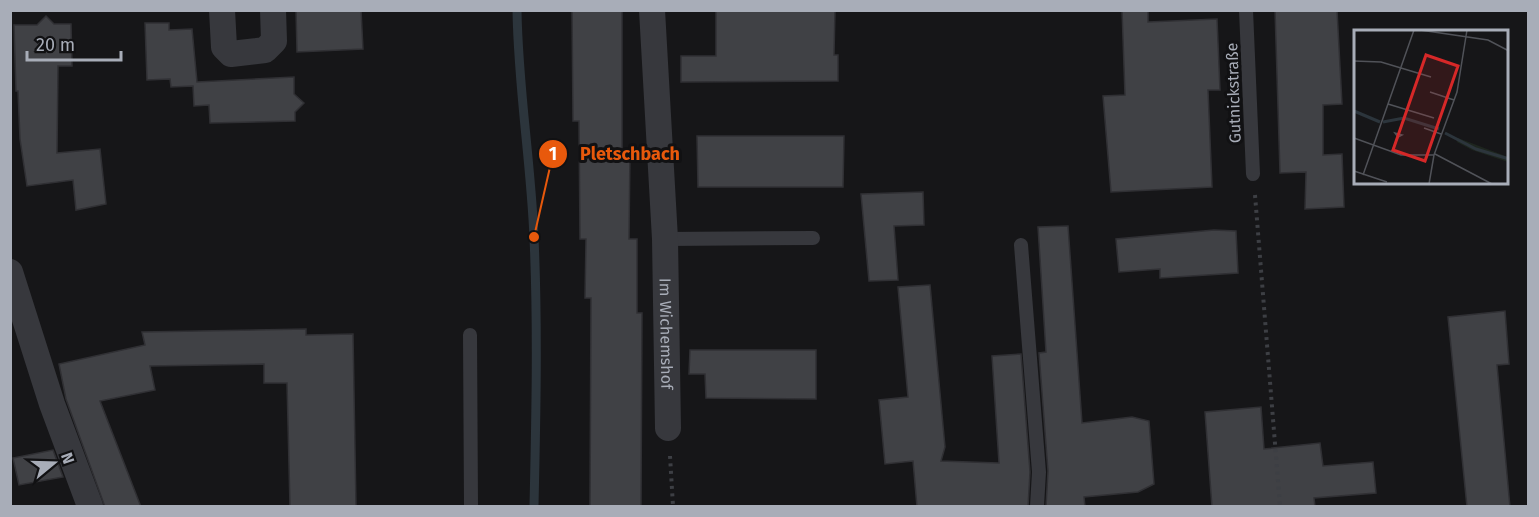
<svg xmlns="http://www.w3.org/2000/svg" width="1539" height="517" viewBox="0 0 1539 517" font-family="'Fira Sans',sans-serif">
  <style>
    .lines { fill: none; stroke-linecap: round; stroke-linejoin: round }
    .stream { stroke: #2c353c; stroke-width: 9 }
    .building { fill: #404145; stroke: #303034; stroke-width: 1.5 }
    .path { stroke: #3d3f44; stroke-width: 4; stroke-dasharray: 3 4.5; stroke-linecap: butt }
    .lane { stroke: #37383d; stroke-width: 14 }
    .street { stroke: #37383d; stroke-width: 26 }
    .labels { text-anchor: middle; stroke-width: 6; stroke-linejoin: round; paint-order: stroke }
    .street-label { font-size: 16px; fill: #a8adb8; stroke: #111113 }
    .inset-river { fill: none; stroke: #2c353c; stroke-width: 3 }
    .inset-road { fill: none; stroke: #505258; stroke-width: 1.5 }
    .view { fill: #d62828; fill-opacity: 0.15; stroke: #d62828; stroke-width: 3 }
    .inset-edge { fill: none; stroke: #a8adb8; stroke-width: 3 }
    .leader { fill: none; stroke: #e8590c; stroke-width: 2 }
    .callout-dot { fill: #e8590c; stroke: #111113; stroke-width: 2 }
    .mark-label { font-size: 18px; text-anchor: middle; font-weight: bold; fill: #fff }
    .callout-label { font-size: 18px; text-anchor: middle; font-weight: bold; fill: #e8590c; stroke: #111113; stroke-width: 6; stroke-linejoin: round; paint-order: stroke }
  </style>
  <rect width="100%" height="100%" fill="#161618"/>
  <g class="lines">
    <path class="stream" d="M517 10C518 87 531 162 534 238 538 327 536 417 534 506"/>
  </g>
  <g class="building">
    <polygon points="296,10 361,10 363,49 297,52"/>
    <polygon points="572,10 622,10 622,150 630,150 629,239 637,239 637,313 642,313 641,507 590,507 591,298 585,298 586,239 580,239 579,121 573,121"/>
    <polygon points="716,10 835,10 834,55 838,55 838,81 681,82 681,56 716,56"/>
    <polygon points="1122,10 1148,10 1148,22 1217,19 1220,90 1208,90 1212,187 1111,192 1103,96 1125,95"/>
    <polygon points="1275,10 1337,10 1342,104 1323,105 1323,155 1342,154 1344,207 1305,209 1306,172 1280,173"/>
    <polygon points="46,16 54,24 71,24 72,66 58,66 57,153 100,149 106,204 76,210 73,180 27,186 20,139 18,91 16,91 14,25 37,25"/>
    <polygon points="145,23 169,23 169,30 192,29 197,82 294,77 294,94 304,103 295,112 295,121 210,123 209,105 194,106 193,86 171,87 170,79 147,80"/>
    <polygon points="697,136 844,136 843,187 698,187"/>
    <polygon points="923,192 924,225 894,226 898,280 869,281 861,194"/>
    <polygon points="1068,226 1082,423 1132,417 1149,421 1154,484 1138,492 1084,497 1085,507 1046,507 1048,471 1039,353 1046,352 1038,227"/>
    <polygon points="1214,230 1236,231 1238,273 1160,278 1160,269 1119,272 1116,239"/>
    <polygon points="930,285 945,447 941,461 999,463 992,356 1021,354 1030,472 1028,507 917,507 913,461 885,464 879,400 908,397 898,287"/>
    <polygon points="1505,311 1509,364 1497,365 1510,507 1467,507 1448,317"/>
    <polygon points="306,329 306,335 353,334 356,507 290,507 287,383 264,383 264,364 150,366 155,390 100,401 141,507 105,507 66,399 59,364 145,345 142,332"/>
    <polygon points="690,350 816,350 816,399 706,398 705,374 689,374"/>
    <polygon points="1261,407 1264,449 1320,443 1323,466 1373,462 1376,493 1314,498 1315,507 1212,507 1205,412"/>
    <polygon points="53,450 63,477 19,485 13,458"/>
  </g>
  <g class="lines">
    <g class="path">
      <polyline points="1255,195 1280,506"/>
      <polyline points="670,456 673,506"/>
    </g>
    <g class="lane">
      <polyline points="1246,10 1253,174"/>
      <polyline points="665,239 813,238"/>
      <polyline points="1021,245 1039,472 1037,506"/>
      <polyline points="470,335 471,506"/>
    </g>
    <g class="street">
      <polyline points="222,10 224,47 231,54 265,50 274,41 273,10"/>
      <path id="s1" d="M652 10 665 239 668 428"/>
      <polyline points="10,272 52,404 90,506"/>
    </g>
  </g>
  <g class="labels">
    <g class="street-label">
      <text transform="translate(1233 93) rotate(-92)" y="6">Gutnickstraße</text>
      <text dy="6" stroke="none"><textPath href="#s1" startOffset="324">Im Wichemshof</textPath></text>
    </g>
  </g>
  <g transform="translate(1354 30)">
    <rect width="154" height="154" fill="#161618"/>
    <path d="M104 108 154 127V132L118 120 103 112Z" fill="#1e261f"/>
    <path class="inset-river" d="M0 81 26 92M29 92 50 88 85 99M91 103 122 119 155 129"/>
    <path class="inset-road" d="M66 0 134 10 155 21M0 31 27 32 77 47M76 62 100 70M34 74 80 88M70 98 87 104M0 108 47 125H80M38 121 44 107 41 103 48 105 44 107M81 124 138 154M80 125 103 62 113 0M0 141 33 152M9 145 60 0M75 154 80 125"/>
    <path class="view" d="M72 25 104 36 71 131 39 120Z"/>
    <rect width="154" height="154" class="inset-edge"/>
  </g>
  <path class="leader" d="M534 237L553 154"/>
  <g class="callout-dot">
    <circle cx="534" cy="237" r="6"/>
    <circle cx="553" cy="154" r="15"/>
  </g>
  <g class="mark-label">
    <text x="553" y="160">1</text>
  </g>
  <g class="callout-label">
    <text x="630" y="160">Pletschbach</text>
  </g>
  <rect width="1539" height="517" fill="none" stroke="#a8adb8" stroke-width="24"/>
  <g transform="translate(54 463) rotate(71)" stroke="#111113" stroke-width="4.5" paint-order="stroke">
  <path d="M0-4.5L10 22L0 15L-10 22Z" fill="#a8adb8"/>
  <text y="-9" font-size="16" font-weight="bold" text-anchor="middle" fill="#a8adb8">N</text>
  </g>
  <path d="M27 51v9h94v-9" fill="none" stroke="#a8adb8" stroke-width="3"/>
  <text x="36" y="51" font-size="18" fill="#a8adb8" stroke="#111113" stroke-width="4.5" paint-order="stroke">20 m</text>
</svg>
